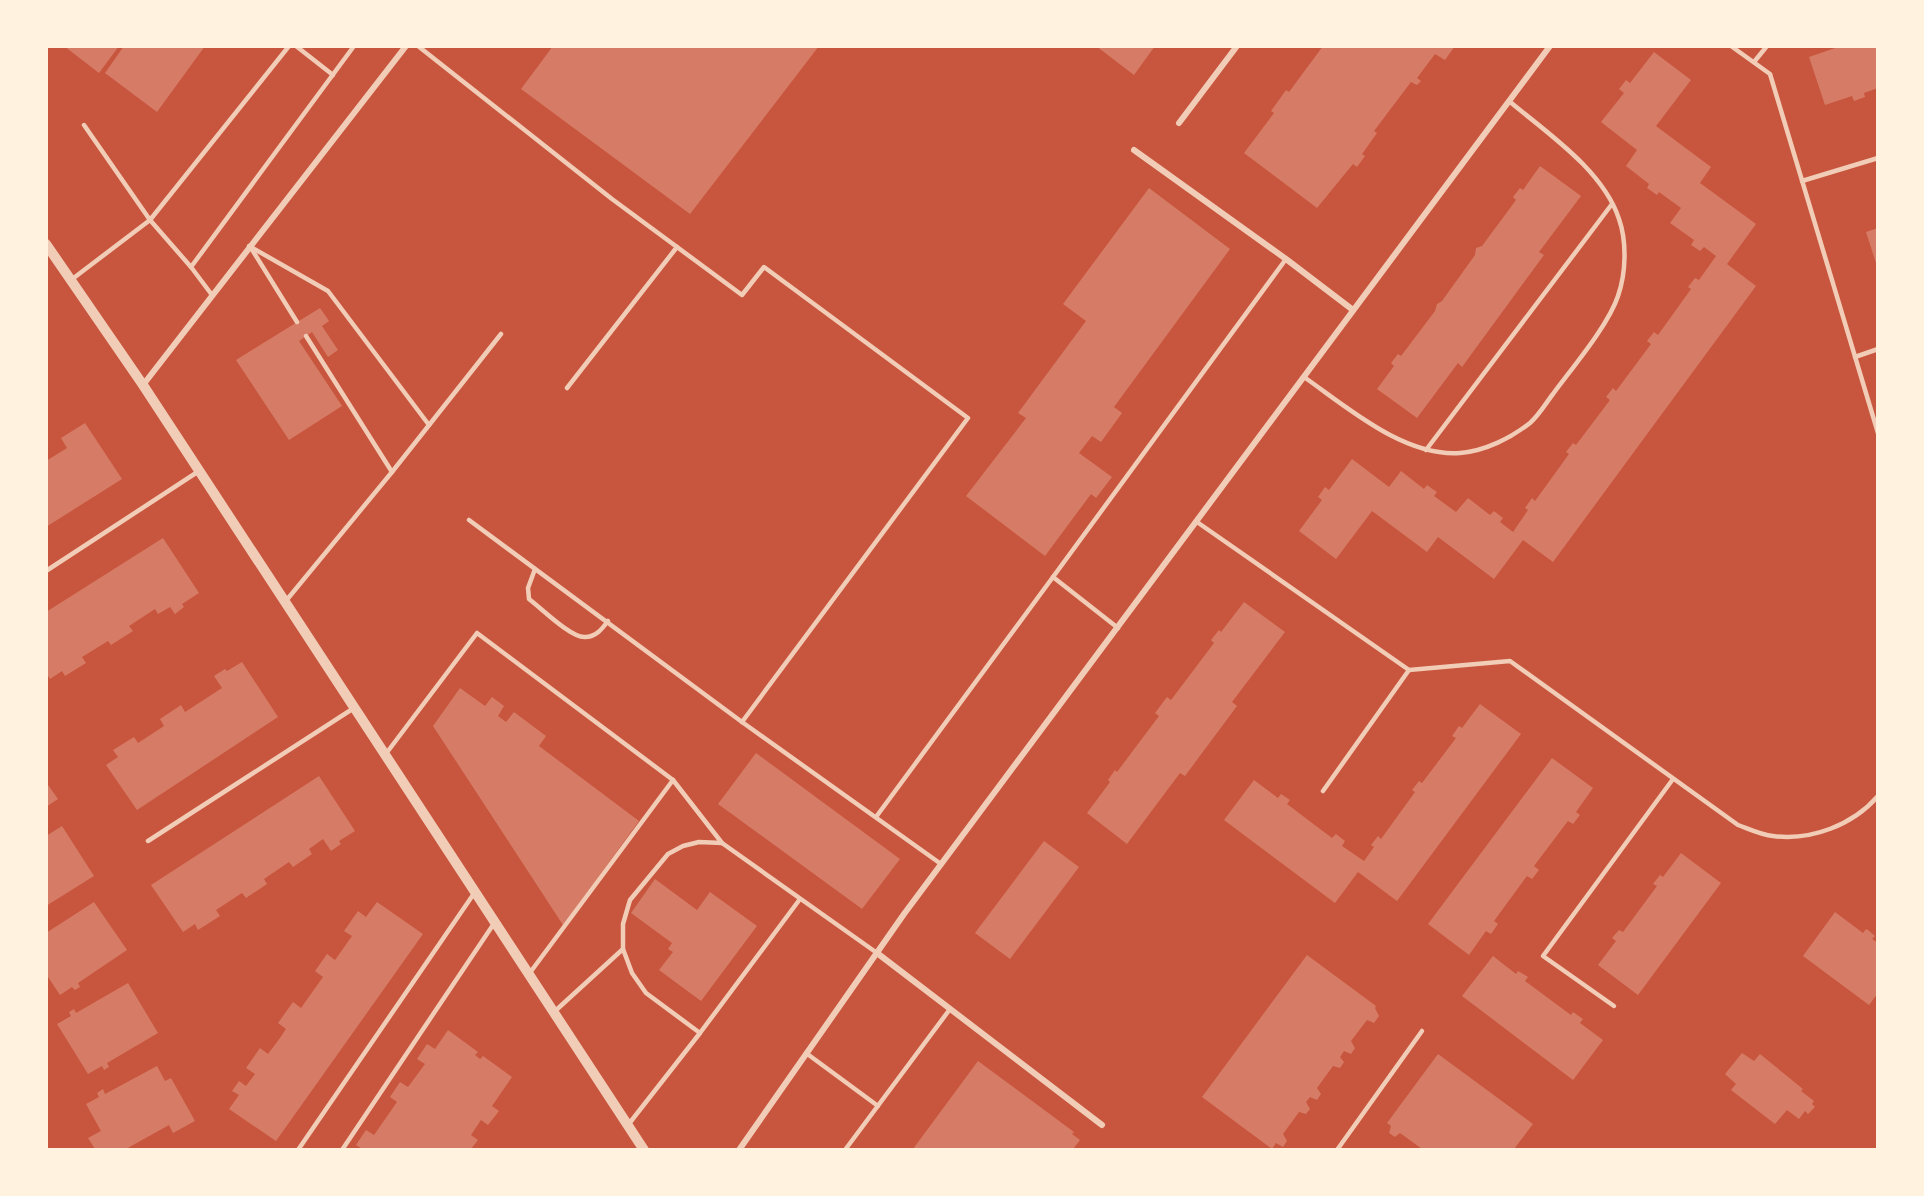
<svg xmlns="http://www.w3.org/2000/svg" width="1924" height="1196" viewBox="0 0 1924 1196" font-family="Arial,sans-serif">
  <style>
    .building { fill: #d67c66 }
    .lines { fill: none; stroke-linecap: round; stroke-linejoin: round }
    .service { stroke: #f1ccb7; stroke-width: 4.5 }
    .minor { stroke: #f1ccb7; stroke-width: 6 }
    .tertiary { stroke: #f1ccb7; stroke-width: 10 }
  </style>
  <rect width="100%" height="100%" fill="#c8553d"/>
  <g class="building">
    <polygon points="64,46 119,46 99,73"/>
    <polygon points="124,46 205,46 157,112 105,73"/>
    <polygon points="553,46 819,46 690,214 521,89"/>
    <polygon points="1096,46 1155,46 1134,75"/>
    <polygon points="1323,46 1455,46 1445,60 1435,54 1417,78 1421,81 1417,85 1411,82 1374,131 1377,133 1362,154 1365,156 1357,167 1353,164 1317,208 1244,153 1274,113 1271,111 1286,90 1289,92"/>
    <polygon points="1841,46 1878,46 1878,88 1864,93 1865,97 1854,101 1852,96 1825,105 1809,57"/>
    <polygon points="1654,52 1691,80 1656,126 1711,167 1700,183 1756,224 1727,264 1756,286 1553,562 1523,540 1494,579 1438,537 1427,552 1372,511 1336,559 1299,531 1322,500 1318,497 1325,487 1329,490 1352,459 1389,487 1401,471 1424,489 1427,485 1437,492 1434,496 1456,512 1468,498 1490,515 1494,511 1503,518 1500,522 1513,532 1528,510 1525,508 1532,498 1535,501 1569,454 1566,452 1573,443 1576,445 1610,400 1606,397 1613,388 1616,391 1651,344 1647,341 1654,332 1658,335 1691,289 1688,287 1695,278 1699,280 1716,256 1704,247 1700,251 1691,245 1694,240 1670,223 1681,208 1659,192 1657,195 1647,188 1649,184 1626,166 1637,150 1601,122 1624,93 1619,89 1626,80 1630,83"/>
    <polygon points="1540,166 1581,196 1539,252 1544,255 1462,367 1458,363 1417,418 1377,389 1394,366 1391,363 1398,354 1401,356 1435,311 1437,304 1442,301 1475,255 1476,248 1482,246 1516,200 1513,197 1520,188 1523,190"/>
    <polygon points="1149,188 1230,249 1114,407 1122,413 1101,442 1092,436 1079,453 1112,477 1096,498 1091,494 1045,556 966,496 1026,418 1018,413 1086,321 1063,304"/>
    <polygon points="1878,228 1878,266 1877,266 1866,232"/>
    <polygon points="320,308 329,321 322,326 338,350 328,357 312,332 299,341 342,406 289,440 236,360"/>
    <polygon points="85,423 122,479 46,527 46,461 67,448 61,438"/>
    <polygon points="163,538 199,593 182,604 184,607 175,614 170,607 158,614 155,609 129,626 133,631 111,645 108,641 82,657 86,663 65,676 62,671 50,679 46,673 46,612"/>
    <polygon points="1244,602 1285,632 1232,702 1237,706 1185,776 1180,773 1127,844 1087,813 1110,782 1108,780 1115,770 1117,772 1159,716 1155,713 1167,697 1171,700 1214,643 1211,640 1219,630 1221,632"/>
    <polygon points="242,662 278,717 137,810 106,765 118,757 113,750 134,737 138,743 164,726 160,719 181,705 185,712 222,688 214,676 225,669 227,671"/>
    <polygon points="460,688 485,706 492,697 504,706 498,716 506,722 514,712 546,736 539,746 639,821 563,925 433,726"/>
    <polygon points="1480,704 1521,734 1397,901 1358,872 1335,903 1224,820 1254,780 1278,798 1281,794 1290,800 1287,804 1332,838 1336,834 1345,841 1342,846 1364,861 1374,847 1371,845 1378,836 1381,839 1415,792 1412,790 1419,781 1422,783 1456,738 1452,736 1459,726 1462,728"/>
    <polygon points="756,753 900,859 862,909 718,804"/>
    <polygon points="1552,758 1593,788 1576,812 1580,815 1573,824 1568,821 1534,866 1539,870 1532,879 1527,876 1494,921 1498,924 1491,934 1486,931 1469,955 1428,924"/>
    <polygon points="319,776 355,831 339,841 341,844 331,851 323,839 309,849 312,854 293,867 289,862 264,879 267,884 246,898 242,893 216,910 220,916 198,930 195,924 183,932 151,885"/>
    <polygon points="46,782 58,799 46,807"/>
    <polygon points="62,826 94,876 46,906 46,836"/>
    <polygon points="1044,841 1079,867 1010,959 975,933"/>
    <polygon points="1681,853 1721,883 1638,995 1598,965 1616,941 1612,938 1619,930 1623,932 1657,886 1653,884 1660,875 1663,877"/>
    <polygon points="655,879 697,910 710,892 757,926 701,1001 659,970 673,952 668,949 672,943 631,913"/>
    <polygon points="94,902 127,950 78,983 80,987 75,990 72,987 60,995 46,974 46,933"/>
    <polygon points="377,902 423,934 276,1141 229,1109 239,1095 232,1091 239,1081 246,1086 255,1074 246,1068 260,1048 268,1054 280,1038 286,1029 278,1023 293,1002 301,1008 313,991 323,977 315,971 327,954 335,960 352,936 344,931 358,911 366,917"/>
    <polygon points="1835,912 1863,933 1866,929 1868,930 1875,936 1872,939 1878,943 1878,993 1869,1005 1803,956"/>
    <polygon points="1307,955 1376,1006 1375,1008 1379,1016 1374,1023 1367,1020 1351,1041 1355,1048 1351,1054 1344,1051 1340,1057 1344,1062 1340,1068 1333,1066 1317,1088 1321,1094 1317,1100 1310,1097 1306,1102 1310,1109 1306,1114 1299,1112 1283,1134 1287,1141 1283,1147 1276,1143 1272,1149 1202,1097"/>
    <polygon points="1493,956 1516,974 1518,971 1528,977 1525,981 1571,1015 1573,1012 1583,1019 1580,1023 1603,1040 1573,1080 1462,996"/>
    <polygon points="128,983 158,1033 107,1063 109,1067 104,1070 102,1066 88,1074 57,1024 71,1016 69,1012 74,1009 76,1013"/>
    <polygon points="448,1030 478,1052 475,1055 480,1059 483,1056 512,1077 492,1106 499,1111 488,1125 481,1120 471,1135 478,1140 471,1149 362,1149 356,1145 366,1130 374,1135 397,1102 390,1097 400,1082 408,1087 425,1064 417,1059 427,1044 435,1049"/>
    <polygon points="1742,1053 1754,1061 1760,1054 1803,1089 1801,1091 1814,1101 1812,1104 1815,1107 1808,1114 1805,1111 1799,1119 1787,1110 1775,1124 1731,1090 1736,1084 1725,1074"/>
    <polygon points="1438,1054 1533,1124 1514,1149 1422,1149 1400,1133 1395,1137 1389,1133 1391,1126 1387,1123"/>
    <polygon points="978,1061 1074,1132 1072,1134 1080,1140 1073,1149 913,1149"/>
    <polygon points="157,1066 165,1081 171,1078 195,1121 173,1133 169,1125 126,1149 95,1149 88,1138 101,1131 86,1104 99,1097 97,1093 103,1089 105,1094"/>
  </g>
  <g class="lines">
    <g class="service">
      <polyline points="296,46 333,75"/>
      <polyline points="418,46 612,199 742,295 764,267 968,418 742,722 469,520"/>
      <polyline points="1731,46 1770,74 1878,433"/>
      <polyline points="1754,62 1767,46"/>
      <polyline points="84,125 150,220 289,46"/>
      <polyline points="1802,181 1878,158"/>
      <polyline points="249,246 328,291 429,425"/>
      <polyline points="251,248 297,322"/>
      <polyline points="191,267 212,295"/>
      <polyline points="71,280 150,220 191,267 354,46"/>
      <polyline points="306,336 392,472"/>
      <polyline points="1855,357 1878,349"/>
      <path d="M1304 377C1347 407 1404 457 1460 453 1485 451 1511 438 1530 423 1539 415 1546 403 1553 394 1572 368 1608 326 1618 296 1626 273 1627 242 1619 219 1603 170 1547 133 1509 101"/>
      <polyline points="567,388 677,247"/>
      <polyline points="1426,450 1612,204"/>
      <polyline points="1197,522 1409,670 1323,791"/>
      <path d="M535 569 528 588 529 599C541 608 571 638 585 637 596 637 602 629 608 621"/>
      <polyline points="46,571 199,471"/>
      <polyline points="1053,577 1286,259"/>
      <polyline points="285,602 392,472 501,334"/>
      <path d="M1409 670 1510 661 1738 825C1749 829 1761 835 1773 836 1811 841 1853 825 1878 796"/>
      <polyline points="742,722 941,864"/>
      <polyline points="385,755 477,633 673,780 529,974"/>
      <polyline points="673,780 722,843"/>
      <polyline points="876,817 1053,577 1118,628"/>
      <polyline points="148,841 354,708"/>
      <polyline points="800,899 700,1033 646,993 632,973 623,949 623,924 630,900 668,854 683,846 699,842 722,843 877,953"/>
      <polyline points="1614,1006 1543,956 1673,779"/>
      <polyline points="554,1012 623,949"/>
      <polyline points="806,1053 878,1106"/>
      <polyline points="628,1125 700,1033"/>
      <polyline points="298,1150 475,892"/>
      <polyline points="342,1150 495,922"/>
      <polyline points="845,1150 950,1009"/>
      <polyline points="1337,1150 1422,1031"/>
    </g>
    <g class="minor">
      <polyline points="1179,123 1237,46"/>
      <polyline points="1134,150 1286,259 1353,310"/>
      <polyline points="143,385 406,46"/>
      <polyline points="877,953 1102,1125"/>
      <polyline points="739,1150 904,914 1550,46"/>
    </g>
    <polyline class="tertiary" points="46,244 143,385 644,1150"/>
  </g>
  <rect width="1924" height="1196" fill="none" stroke="#fff3e0" stroke-width="96"/>
</svg>
